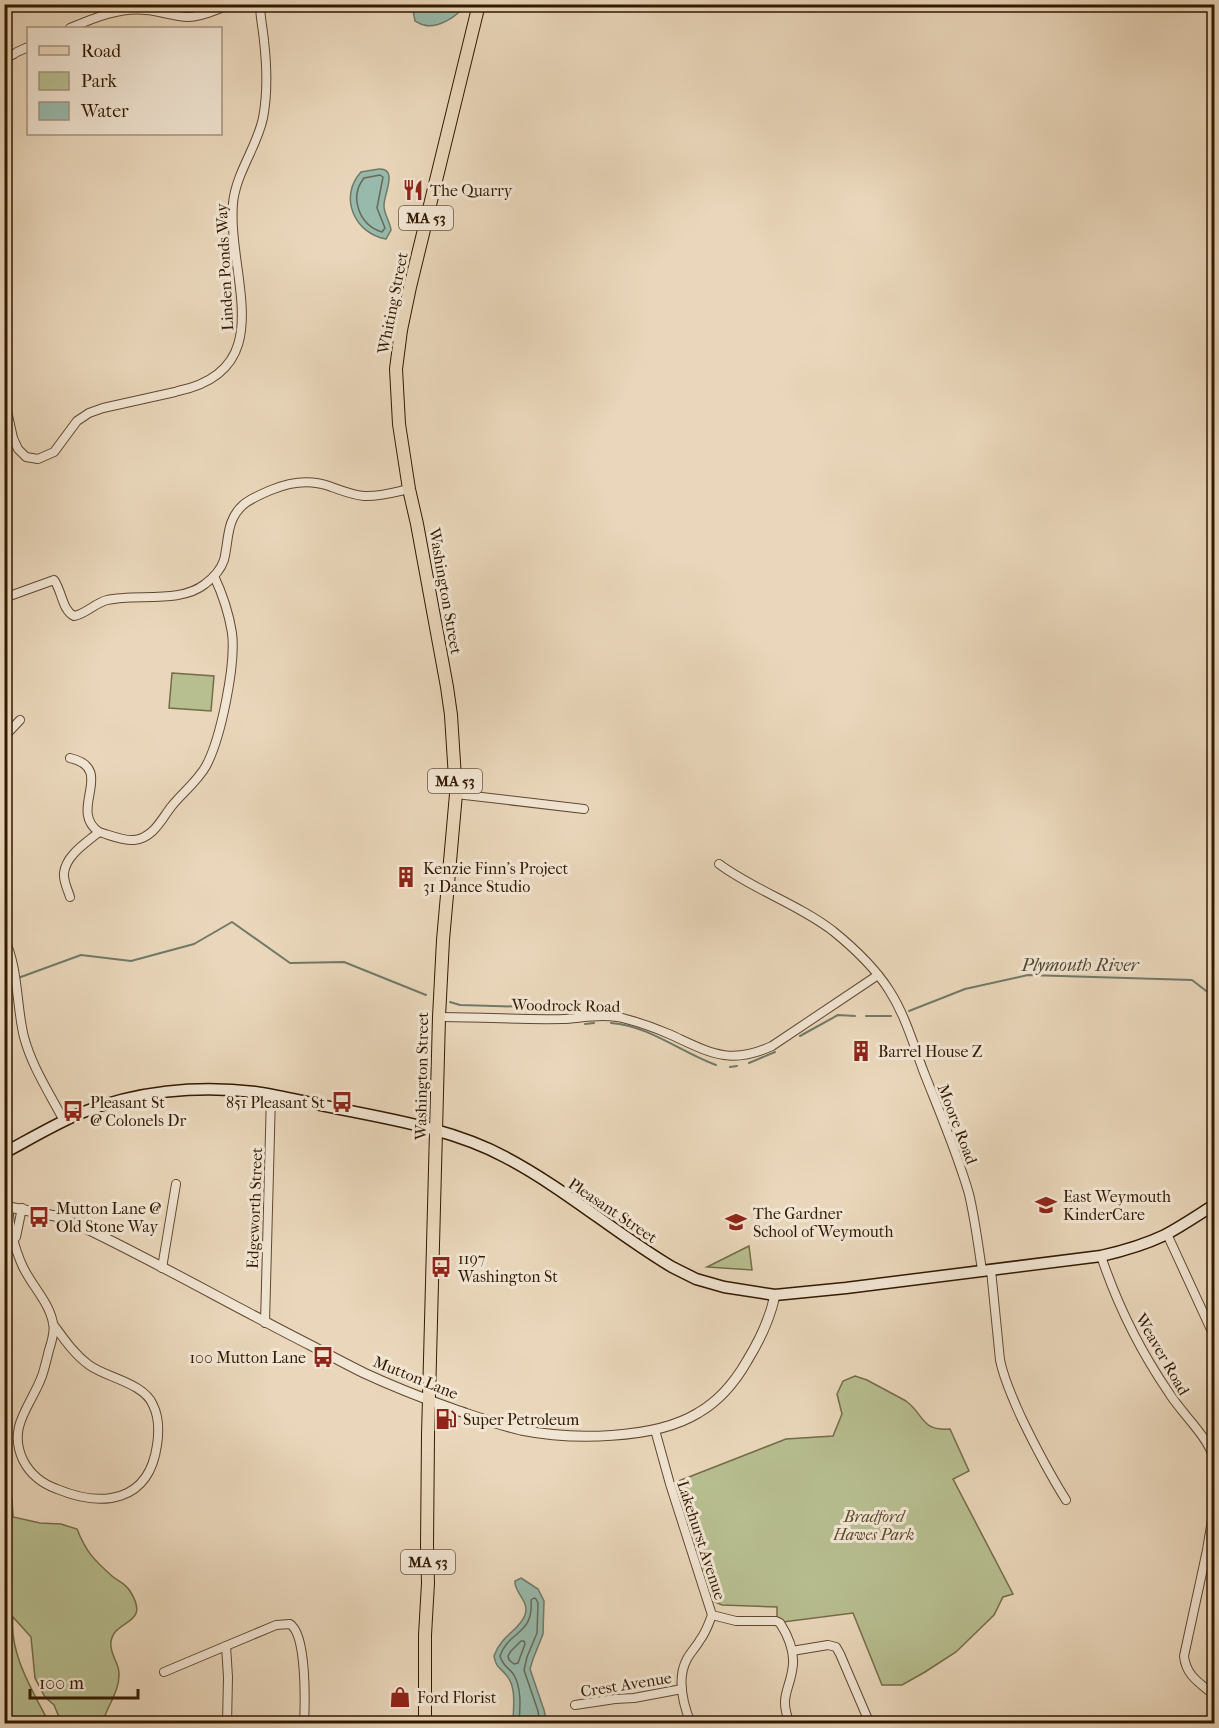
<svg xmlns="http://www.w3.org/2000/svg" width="1219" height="1728" viewBox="0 0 1219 1728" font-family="'IM FELL French Canon',serif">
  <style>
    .green { fill: #b7be90; stroke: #746c48; stroke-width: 1.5 }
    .water { fill: #98baad; stroke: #6f7a68; stroke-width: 1.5 }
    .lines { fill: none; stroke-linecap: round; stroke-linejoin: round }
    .shore { stroke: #656a57; stroke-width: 1.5 }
    .stream { stroke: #6f7a68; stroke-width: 2 }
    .minor-casing { stroke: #604830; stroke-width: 10 }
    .tertiary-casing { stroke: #604830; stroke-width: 11 }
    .secondary-casing { stroke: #321901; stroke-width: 13 }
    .primary-casing { stroke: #321901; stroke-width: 14 }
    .minor { stroke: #f1e5d3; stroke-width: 8 }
    .tertiary { stroke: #f1e5d3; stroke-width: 9 }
    .secondary { stroke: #f1e5d3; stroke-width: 10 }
    .primary { stroke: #ead7bb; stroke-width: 12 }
    .labels { text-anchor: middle; stroke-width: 6; stroke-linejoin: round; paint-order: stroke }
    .shield { fill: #f1e5d3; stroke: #6b5640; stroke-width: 1.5 }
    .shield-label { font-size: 15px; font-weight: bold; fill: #321901 }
    .poi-label { font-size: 16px; fill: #321901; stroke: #f1e5d3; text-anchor: start }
    .street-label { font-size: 16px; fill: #321901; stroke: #f1e5d3 }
    .park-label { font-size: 16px; font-style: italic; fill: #5a4b2c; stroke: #f1e5d3 }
    .water-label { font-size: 18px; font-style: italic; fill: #514935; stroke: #f1e5d3 }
  </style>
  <rect width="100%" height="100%" fill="#ead7bb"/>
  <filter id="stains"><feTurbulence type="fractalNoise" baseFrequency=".00333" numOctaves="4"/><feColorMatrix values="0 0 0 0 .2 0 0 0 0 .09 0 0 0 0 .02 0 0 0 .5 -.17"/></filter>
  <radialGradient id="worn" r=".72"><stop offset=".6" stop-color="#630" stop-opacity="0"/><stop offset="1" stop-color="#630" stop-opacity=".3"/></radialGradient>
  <g class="green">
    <polygon points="172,673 214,676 211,711 169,708"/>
    <polygon points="749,1246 752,1270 707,1267"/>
    <path d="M855 1376 867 1380 906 1401C925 1415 920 1431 950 1429L969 1471 953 1479 1013 1594 1003 1597 994 1615 956 1652 925 1672 902 1685H882L853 1613 783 1622 777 1619V1607L722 1605 715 1602 676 1482 786 1439 833 1436 842 1414 837 1394 843 1381Z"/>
    <path d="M5 1483 12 1499 13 1517 40 1523 61 1524 77 1529C86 1552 94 1560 112 1576 119 1582 125 1583 130 1591 152 1626 114 1618 111 1642 109 1653 119 1663 119 1673 120 1690 108 1705 103 1721L100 1723H68L59 1717 54 1705 45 1697 35 1678 31 1637 13 1617C9 1654 33 1691 49 1723H5Z"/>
  </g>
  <g class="water">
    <path d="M412 5V4L464 5C459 16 437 29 424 25 422 25 417 22 415 21Z"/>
    <path d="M379 169C399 168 383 196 384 206 384 214 390 222 391 230L386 239C355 234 338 197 361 172Z"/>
    <path d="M521 1578 538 1589 544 1601 543 1634 533 1659 530 1669 544 1710 547 1723H513C513 1709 517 1688 507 1676 500 1667 496 1668 494 1656 501 1635 520 1630 525 1615 530 1601 514 1593 515 1581Z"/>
  </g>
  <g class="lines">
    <g class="shore">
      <path d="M380 175 383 177 377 208 385 228 382 232C359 225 349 197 364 178Z"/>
      <polygon points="521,1641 524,1641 525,1644 518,1663 514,1664 509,1660 508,1656 511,1651"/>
      <path d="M519 1724C520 1707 522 1690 514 1675 509 1667 503 1667 500 1656 509 1630 534 1635 531 1600L534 1598 536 1599 538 1603 537 1633 527 1657 524 1670 538 1711 540 1724"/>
    </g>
    <g class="stream">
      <polyline points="18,978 81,955 131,961 194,944 232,922 290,963 344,962 426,995"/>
      <polyline points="4,981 9,980"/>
      <polyline points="450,1002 460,1005 532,1007"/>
      <polyline points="547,1007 576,1007"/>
      <polyline points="909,1011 965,989 1028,975 1192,980 1214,997"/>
      <polyline points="866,1016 891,1016"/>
      <path d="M611 1023C650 1026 680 1052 716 1065"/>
      <polyline points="585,1024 594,1023"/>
      <polyline points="800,1036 838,1015 855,1016"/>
      <polyline points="749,1063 775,1052"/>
      <polyline points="730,1067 737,1066"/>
      <polyline points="4,1491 11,1516"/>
    </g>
    <defs>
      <g id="minor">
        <path d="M70 28C94 18 120 7 146 10 160 11 174 17 188 17 204 17 218 8 233 4"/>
        <polyline points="17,52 28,47"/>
        <polyline points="4,59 14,54"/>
        <path d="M178 391C281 369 227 275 233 203 236 173 257 147 263 118 268 92 267 67 264 41 263 29 260 17 260 4"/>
        <polyline points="4,397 13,438 18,449 26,457 38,459 54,452 77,421 89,413 103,408 175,392"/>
        <path d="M4 598 54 580C62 591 62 610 74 616 86 614 95 603 107 600 136 593 180 604 205 584 213 578 221 569 224 560 229 540 226 520 243 505 251 498 262 494 271 490 290 482 309 479 329 486 340 490 352 495 364 496 379 497 395 492 409 489"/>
        <polyline points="4,626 4,629"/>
        <polyline points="4,737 20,720"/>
        <path d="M70 758C117 769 67 810 99 832 86 843 66 855 64 873 63 881 68 890 70 897"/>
        <polyline points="456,794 584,809"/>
        <path d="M99 832C110 835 123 841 134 840 153 838 161 820 171 807 182 793 197 782 206 766 221 738 236 664 232 633 229 614 222 593 214 576"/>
        <path d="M719 864C754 890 798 904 833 931 854 948 875 968 889 990 905 1015 913 1043 923 1070 939 1111 957 1152 969 1194 975 1219 978 1245 982 1270"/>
        <path d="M4 938C19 969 16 1005 24 1037 32 1067 50 1094 64 1121"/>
        <path d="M439 1017C480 1017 521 1020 562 1019 583 1018 606 1013 626 1019 641 1023 655 1028 669 1034 709 1052 729 1066 772 1046L878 975"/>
        <path d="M9 1206C8 1224 15 1250 23 1267 32 1286 49 1302 53 1323 55 1331 52 1341 49 1350 47 1358 45 1367 42 1376 31 1406 7 1426 23 1460 30 1474 43 1484 57 1489 103 1508 149 1502 157 1445 159 1432 159 1417 153 1405 144 1383 107 1378 89 1365 74 1354 64 1339 53 1324"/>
        <polyline points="1167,1234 1214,1336"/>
        <polyline points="16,1237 22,1208"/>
        <path d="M1101 1256C1117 1304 1141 1352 1169 1393 1183 1415 1205 1433 1214 1458"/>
        <polyline points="162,1268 176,1184"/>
        <path d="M991 1270 1000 1360C1004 1380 1013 1399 1021 1417 1035 1446 1049 1473 1066 1500"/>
        <polyline points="265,1323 271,1095"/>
        <path d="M655 1430 670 1484 712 1615C709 1623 706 1632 700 1640 696 1647 690 1653 687 1659 676 1679 683 1704 691 1724"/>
        <path d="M1214 1508 1207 1550 1184 1656C1186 1676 1200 1683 1214 1695"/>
        <path d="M712 1615 736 1621H776L780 1623C787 1634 794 1650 793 1664 791 1690 778 1695 790 1724"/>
        <polyline points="226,1646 228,1677 227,1724"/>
        <polyline points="792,1651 828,1645 836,1647 840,1654 870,1724"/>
        <path d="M164 1672 276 1625 290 1624C307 1635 305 1704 304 1724"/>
        <polyline points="575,1705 615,1699 634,1698 682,1689"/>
      </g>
      <path id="tertiary" d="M4 1206 55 1216 83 1227C160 1264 235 1307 312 1346 329 1355 346 1364 364 1373 394 1387 425 1399 456 1410 477 1417 499 1425 521 1430 571 1440 654 1440 698 1413 719 1401 735 1382 747 1361 760 1340 770 1319 775 1295"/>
      <path id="secondary" d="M4 1153C30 1139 55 1124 81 1113 135 1091 197 1085 255 1092 284 1096 312 1104 340 1109 395 1120 455 1130 505 1157 564 1188 615 1233 672 1267L696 1279 724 1287 775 1295 846 1288 1101 1256C1123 1251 1144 1245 1165 1235 1182 1226 1198 1215 1214 1205"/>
      <polyline id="primary" points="425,1724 425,1635 428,1583 427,1545 428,1435 439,1017 443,940 456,794 451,715 447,687 417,524 409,489 399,424 396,369 401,330 410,287 479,4"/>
    </defs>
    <use href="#minor" class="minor-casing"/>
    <use href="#tertiary" class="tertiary-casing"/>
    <use href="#secondary" class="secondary-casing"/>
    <use href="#primary" class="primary-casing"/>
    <use href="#minor" class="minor"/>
    <use href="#tertiary" class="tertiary"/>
    <use href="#secondary" class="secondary"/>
    <use href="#primary" class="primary"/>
  </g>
  <defs>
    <symbol id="restaurant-bare" viewBox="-9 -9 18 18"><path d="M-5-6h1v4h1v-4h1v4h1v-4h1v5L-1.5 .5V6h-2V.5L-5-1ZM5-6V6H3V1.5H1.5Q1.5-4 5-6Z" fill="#8f2418" stroke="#f1e5d3" stroke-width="2.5" paint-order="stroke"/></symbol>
    <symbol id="building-bare" viewBox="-9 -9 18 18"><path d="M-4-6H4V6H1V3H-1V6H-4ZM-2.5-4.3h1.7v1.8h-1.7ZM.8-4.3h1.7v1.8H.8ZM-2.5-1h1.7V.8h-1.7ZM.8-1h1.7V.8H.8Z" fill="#8f2418" stroke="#f1e5d3" stroke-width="2.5" paint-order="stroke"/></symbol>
    <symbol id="bus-bare" viewBox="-9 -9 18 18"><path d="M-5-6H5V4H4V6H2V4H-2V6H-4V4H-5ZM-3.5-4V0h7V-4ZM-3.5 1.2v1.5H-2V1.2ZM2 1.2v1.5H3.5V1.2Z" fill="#8f2418" stroke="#f1e5d3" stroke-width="2.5" paint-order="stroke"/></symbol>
    <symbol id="school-bare" viewBox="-9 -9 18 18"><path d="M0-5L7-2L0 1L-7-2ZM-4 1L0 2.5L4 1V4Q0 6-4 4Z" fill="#8f2418" stroke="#f1e5d3" stroke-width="2.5" paint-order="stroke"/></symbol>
    <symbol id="fuel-bare" viewBox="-9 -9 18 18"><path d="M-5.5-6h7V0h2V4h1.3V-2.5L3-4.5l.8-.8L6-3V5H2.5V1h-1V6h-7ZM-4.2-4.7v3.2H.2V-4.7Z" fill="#8f2418" stroke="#f1e5d3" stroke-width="2.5" paint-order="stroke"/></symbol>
    <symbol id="shop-bare" viewBox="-9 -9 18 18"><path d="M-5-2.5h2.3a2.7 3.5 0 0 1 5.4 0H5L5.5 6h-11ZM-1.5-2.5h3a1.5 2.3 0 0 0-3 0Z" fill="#8f2418" stroke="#f1e5d3" stroke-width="2.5" paint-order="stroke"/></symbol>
  </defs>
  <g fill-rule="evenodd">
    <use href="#restaurant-bare" x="398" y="175" width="30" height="30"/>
    <use href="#building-bare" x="391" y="862" width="30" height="30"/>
    <use href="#building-bare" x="846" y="1036" width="30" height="30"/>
    <use href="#bus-bare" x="327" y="1087" width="30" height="30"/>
    <use href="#bus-bare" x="58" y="1096" width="30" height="30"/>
    <use href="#school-bare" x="1031" y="1190" width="30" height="30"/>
    <use href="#bus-bare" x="24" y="1202" width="30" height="30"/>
    <use href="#school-bare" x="721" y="1207" width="30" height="30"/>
    <use href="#bus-bare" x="426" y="1252" width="30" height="30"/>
    <use href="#bus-bare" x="308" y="1342" width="30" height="30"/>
    <use href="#fuel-bare" x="431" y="1404" width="30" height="30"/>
    <use href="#shop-bare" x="385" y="1682" width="30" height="30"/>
  </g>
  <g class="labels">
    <g class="shield">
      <rect x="399" y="206" width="54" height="24" rx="4.5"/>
      <rect x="428" y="769" width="54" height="24" rx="4.5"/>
      <rect x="401" y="1550" width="54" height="24" rx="4.5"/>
    </g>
    <g class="shield-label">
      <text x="426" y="223">MA 53</text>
      <text x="455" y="786">MA 53</text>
      <text x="428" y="1567">MA 53</text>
    </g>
    <g class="poi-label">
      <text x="430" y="196">The Quarry</text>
      <text x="423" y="874">Kenzie Finn's Project<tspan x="423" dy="18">31 Dance Studio</tspan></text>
      <text x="878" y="1057">Barrel House Z</text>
      <text x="90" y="1108">Pleasant St<tspan x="90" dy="18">@ Colonels Dr</tspan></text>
      <text x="325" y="1108" text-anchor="end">851 Pleasant St</text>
      <text x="1063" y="1202">East Weymouth<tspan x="1063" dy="18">KinderCare</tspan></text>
      <text x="56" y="1214">Mutton Lane @<tspan x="56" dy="18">Old Stone Way</tspan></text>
      <text x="753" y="1219">The Gardner<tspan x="753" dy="18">School of Weymouth</tspan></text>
      <text x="458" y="1264">1197<tspan x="458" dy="18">Washington St</tspan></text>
      <text x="306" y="1363" text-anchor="end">100 Mutton Lane</text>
      <text x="463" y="1425">Super Petroleum</text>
      <text x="417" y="1703">Ford Florist</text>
    </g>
    <g class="street-label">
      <text transform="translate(224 267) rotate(-93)" y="6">Linden Ponds Way</text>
      <text transform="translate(392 303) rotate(-79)" y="6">Whiting Street</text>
      <text transform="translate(446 591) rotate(80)" y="6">Washington Street</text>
      <text transform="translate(566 1005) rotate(1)" y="6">Woodrock Road</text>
      <text transform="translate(421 1076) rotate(-89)" y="6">Washington Street</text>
      <text transform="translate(958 1124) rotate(69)" y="6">Moore Road</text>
      <text transform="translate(254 1208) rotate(-88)" y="6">Edgeworth Street</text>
      <text transform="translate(613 1210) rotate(34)" y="6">Pleasant Street</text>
      <text transform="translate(1163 1354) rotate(60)" y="6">Weaver Road</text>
      <text transform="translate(416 1377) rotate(22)" y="6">Mutton Lane</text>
      <text transform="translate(702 1540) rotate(72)" y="6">Lakehurst Avenue</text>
      <text transform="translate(626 1684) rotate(-9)" y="6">Crest Avenue</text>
    </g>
    <g class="park-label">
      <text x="874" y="1522">Bradford<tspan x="874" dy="18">Hawes Park</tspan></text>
    </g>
    <g class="water-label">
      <text x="1080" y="971">Plymouth River</text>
    </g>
  </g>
  <rect width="1219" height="1728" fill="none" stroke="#ead7bb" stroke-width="24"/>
  <rect x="6" y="6" width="1207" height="1716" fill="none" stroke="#321901" stroke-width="3"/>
  <rect x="12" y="12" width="1195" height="1704" fill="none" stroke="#321901" stroke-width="1.5"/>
  <rect x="27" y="27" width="195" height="108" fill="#f1e5d3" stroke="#a5937f" stroke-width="1.5"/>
  <rect x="39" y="46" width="30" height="9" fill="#ead7bb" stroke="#a5937f" stroke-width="1.5"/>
  <text x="81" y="57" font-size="18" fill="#321901">Road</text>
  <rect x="39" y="72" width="30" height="18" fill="#b7be90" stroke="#a5937f" stroke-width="1.5"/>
  <text x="81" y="87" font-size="18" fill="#321901">Park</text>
  <rect x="39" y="102" width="30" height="18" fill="#98baad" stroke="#a5937f" stroke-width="1.5"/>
  <text x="81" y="117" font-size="18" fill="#321901">Water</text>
  <path d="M30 1689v9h108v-9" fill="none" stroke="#321901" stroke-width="3"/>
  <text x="39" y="1689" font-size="18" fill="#321901" stroke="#f1e5d3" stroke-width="4.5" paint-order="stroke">100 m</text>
  <rect width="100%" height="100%" filter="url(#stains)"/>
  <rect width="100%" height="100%" fill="url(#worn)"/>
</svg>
